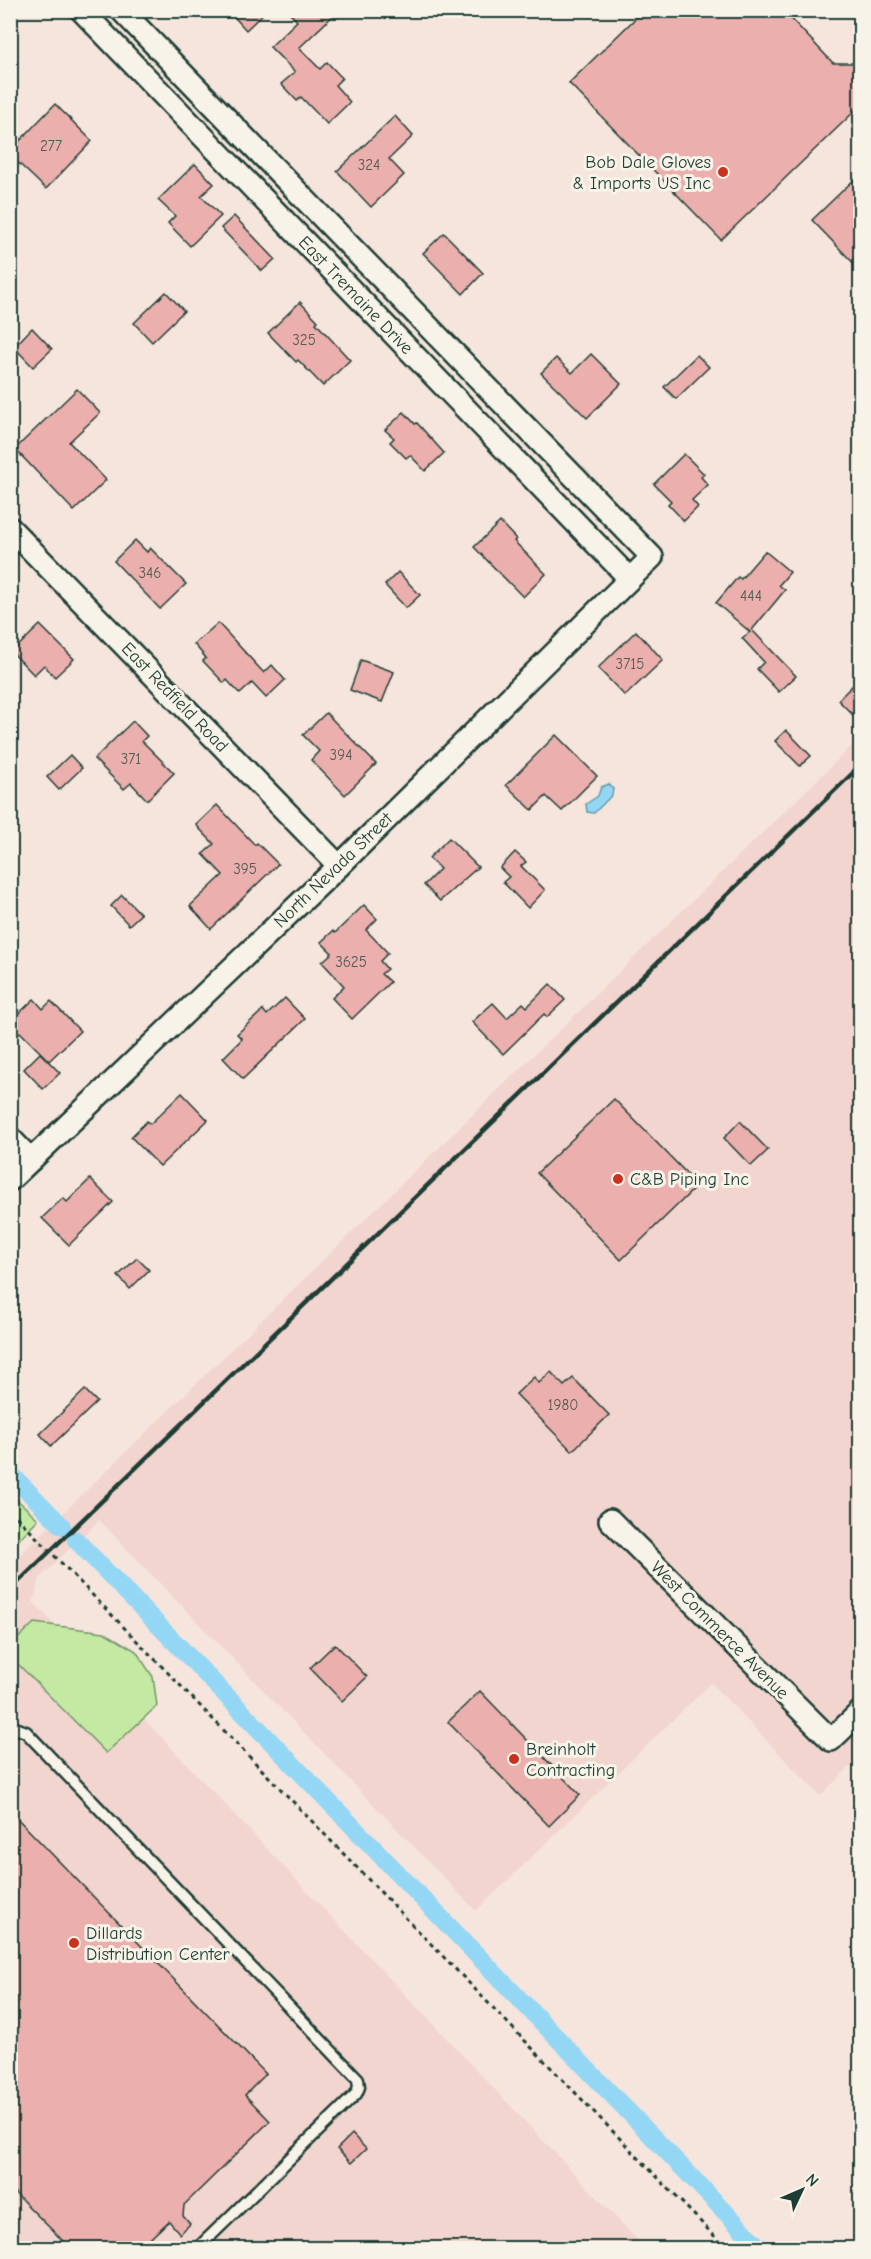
<svg xmlns="http://www.w3.org/2000/svg" width="871" height="2259" viewBox="0 0 871 2259" font-family="'Comic Neue',sans-serif">
  <style>
    .built { fill: #f2d5ce }
    .green { fill: #c4e9a3; stroke: #72936c; stroke-width: 1.5 }
    .water { fill: #94d7f5; stroke: #6599a8; stroke-width: 1.5 }
    .lines { fill: none; stroke-linecap: round; stroke-linejoin: round }
    .canal { stroke: #94d7f5; stroke-width: 18 }
    .building { fill: #ebafad; stroke: #1f3d34; stroke-width: 1.5 }
    .service-casing { stroke: #1f3d34; stroke-width: 15 }
    .minor-casing { stroke: #1f3d34; stroke-width: 26 }
    .path { stroke: #1f3d34; stroke-width: 3; stroke-dasharray: 4.5 4.5; stroke-linecap: butt }
    .service { stroke: #f7f3e8; stroke-width: 10 }
    .minor { stroke: #f7f3e8; stroke-width: 21 }
    .rail { stroke: #1f3d34; stroke-width: 4.5 }
    .poi-dot { fill: #c8321e; stroke: #f7f3e8; stroke-width: 2 }
    .labels { text-anchor: middle; stroke-width: 6; stroke-linejoin: round; paint-order: stroke }
    .number-label { font-size: 15px; fill: #525a52 }
    .poi-label { font-size: 18px; fill: #1f3d34; stroke: #f7f3e8; text-anchor: start }
    .street-label { font-size: 18px; fill: #1f3d34; stroke: #f7f3e8 }
  </style>
  <rect width="100%" height="100%" fill="#f5e5dc"/>
  <filter id="ink" filterUnits="userSpaceOnUse"><feTurbulence type="fractalNoise" baseFrequency=".0167" numOctaves="2"/><feDisplacementMap in="SourceGraphic" scale="12" xChannelSelector="R" yChannelSelector="G"/><feConvolveMatrix kernelMatrix="1 2 1 2 8 2 1 2 1" color-interpolation-filters="sRGB"/></filter>
  <g filter="url(#ink)">
    <polygon class="built" points="860,738 860,1757 820,1796 711,1683 476,1911 99,1520 40,1578 33,1602 645,2248 11,2248 11,1564"/>
    <g class="green">
      <polygon points="10,1493 38,1519 11,1548 10,1548"/>
      <polygon points="34,1623 104,1632 136,1651 153,1677 157,1706 106,1753 11,1657 11,1645"/>
    </g>
    <polygon class="water" points="609,784 613,789 612,795 594,813 587,812 586,804 598,796 601,787"/>
    <g class="lines">
      <g class="canal">
        <polyline points="10,1473 62,1526"/>
        <polyline points="76,1540 760,2248"/>
      </g>
    </g>
    <g class="building">
      <polygon points="228,10 267,10 246,30"/>
      <polygon points="287,10 339,10 299,48 320,69 327,62 342,78 335,85 350,102 327,124 301,97 297,101 281,84 295,72 270,47 297,21"/>
      <polygon points="644,10 783,10 833,63 861,63 861,105 721,240 569,83"/>
      <polygon points="55,104 92,141 46,189 10,155 10,151"/>
      <polygon points="395,116 413,136 389,159 404,175 371,207 337,171"/>
      <polygon points="195,164 214,184 201,196 221,216 190,246 168,223 175,216 158,200"/>
      <polygon points="861,173 861,271 812,220"/>
      <polygon points="234,216 275,259 262,271 221,228"/>
      <polygon points="444,233 483,273 463,294 423,253"/>
      <polygon points="166,292 184,311 152,342 134,323"/>
      <polygon points="300,302 318,321 316,323 350,360 323,386 298,360 296,362 268,333"/>
      <polygon points="32,328 52,349 33,367 14,347"/>
      <polygon points="591,354 621,384 587,418 541,373 556,358 572,373"/>
      <polygon points="697,355 709,367 676,399 664,387"/>
      <polygon points="77,389 100,413 69,442 106,480 74,511 15,449"/>
      <polygon points="404,412 415,424 417,423 444,453 425,471 410,455 406,458 390,442 394,438 385,430"/>
      <polygon points="684,454 704,474 701,477 708,485 692,500 698,507 684,521 668,504 671,501 654,484"/>
      <polygon points="500,522 516,539 514,541 546,574 523,597 474,547"/>
      <polygon points="135,540 147,552 150,548 186,584 160,609 114,561"/>
      <polygon points="765,551 790,572 779,585 785,590 752,630 796,676 779,692 757,669 764,662 742,638 750,632 716,603 738,577 741,579"/>
      <polygon points="398,572 420,595 406,608 385,585"/>
      <polygon points="218,623 264,673 272,665 285,680 266,698 252,683 240,694 227,680 224,683 203,661 206,658 194,644"/>
      <polygon points="40,625 74,659 55,677 44,665 34,675 12,652"/>
      <polygon points="636,631 663,660 625,696 598,668"/>
      <polygon points="361,660 394,672 382,702 350,690"/>
      <polygon points="861,677 861,723 838,700"/>
      <polygon points="326,713 376,764 345,795 311,760 319,751 303,735"/>
      <polygon points="133,721 147,736 142,741 174,773 147,800 131,783 124,789 94,759"/>
      <polygon points="786,730 811,756 800,766 775,741"/>
      <polygon points="556,735 597,776 562,811 546,796 532,810 506,785"/>
      <polygon points="70,755 82,768 59,790 47,777"/>
      <polygon points="217,805 255,845 257,843 278,864 211,929 190,906 223,875 203,854 214,844 196,825"/>
      <polygon points="449,838 478,867 440,901 424,885 440,869 429,858"/>
      <polygon points="515,852 526,862 521,866 545,890 528,908 503,882 509,877 500,868"/>
      <polygon points="122,895 141,914 129,925 111,906"/>
      <polygon points="364,905 377,919 366,930 388,953 380,961 387,969 381,974 390,982 352,1019 332,998 344,986 322,962 332,953 321,942 333,931 335,933"/>
      <polygon points="550,984 565,1000 547,1017 544,1014 503,1054 472,1022 493,1003 507,1018 523,1003 527,1007"/>
      <polygon points="285,998 305,1019 243,1079 223,1058 242,1039 237,1034 263,1010 267,1015"/>
      <polygon points="34,999 43,1009 51,1001 80,1031 49,1061 20,1032 10,1042 10,1022"/>
      <polygon points="40,1053 60,1073 43,1089 24,1069"/>
      <polygon points="182,1093 208,1120 160,1166 131,1137 147,1121 150,1124"/>
      <polygon points="614,1099 698,1185 621,1260 537,1173"/>
      <polygon points="740,1121 768,1150 751,1166 724,1138"/>
      <polygon points="90,1179 113,1202 69,1245 42,1218 63,1198 67,1202"/>
      <polygon points="137,1258 149,1270 130,1289 118,1276"/>
      <polygon points="551,1372 564,1386 573,1378 609,1415 572,1451 516,1394 534,1377 539,1383"/>
      <polygon points="85,1390 97,1402 51,1446 40,1434"/>
      <polygon points="335,1644 367,1677 342,1701 310,1668"/>
      <polygon points="480,1691 580,1795 549,1826 448,1722"/>
      <polygon points="10,1811 266,2074 245,2095 270,2121 184,2205 183,2216 190,2224 180,2234 169,2221 140,2248 70,2248 10,2188"/>
      <polygon points="352,2134 366,2149 351,2163 337,2149"/>
    </g>
    <g class="lines">
      <defs>
        <polyline id="service" points="10,1726 26,1732 358,2079 359,2087 356,2094 198,2248"/>
        <g id="minor">
          <polyline points="81,10 630,579"/>
          <polyline points="10,528 339,866"/>
          <polyline points="10,1138 31,1160"/>
          <polyline points="10,1180 339,866 652,557 121,10"/>
          <polyline points="610,1520 831,1740 860,1712"/>
        </g>
      </defs>
      <use href="#service" class="service-casing"/>
      <use href="#minor" class="minor-casing"/>
      <polyline class="path" points="10,1510 726,2248"/>
      <use href="#service" class="service"/>
      <use href="#minor" class="minor"/>
      <polyline class="rail" points="10,1590 860,766"/>
    </g>
  </g>
  <g class="poi-dot">
    <circle cx="723" cy="172" r="6"/>
    <circle cx="618" cy="1179" r="6"/>
    <circle cx="514" cy="1759" r="6"/>
    <circle cx="74" cy="1943" r="6"/>
  </g>
  <g class="labels">
    <g class="number-label">
      <text x="51" y="151">277</text>
      <text x="369" y="170">324</text>
      <text x="304" y="345">325</text>
      <text x="150" y="578">346</text>
      <text x="751" y="601">444</text>
      <text x="630" y="669">3715</text>
      <text x="341" y="760">394</text>
      <text x="131" y="764">371</text>
      <text x="245" y="874">395</text>
      <text x="351" y="967">3625</text>
      <text x="563" y="1410">1980</text>
    </g>
    <g class="poi-label">
      <text x="711" y="168" text-anchor="end">Bob Dale Gloves<tspan x="711" dy="21">&amp; Imports US Inc</tspan></text>
      <text x="630" y="1185">C&amp;B Piping Inc</text>
      <text x="526" y="1755">Breinholt<tspan x="526" dy="21">Contracting</tspan></text>
      <text x="86" y="1939">Dillards<tspan x="86" dy="21">Distribution Center</tspan></text>
    </g>
    <g class="street-label">
      <text transform="translate(356 295) rotate(46)" y="6">East Tremaine Drive</text>
      <text transform="translate(175 697) rotate(46)" y="6">East Redfield Road</text>
      <text transform="translate(333 870) rotate(-44)" y="6">North Nevada Street</text>
      <text transform="translate(720 1630) rotate(45)" y="6">West Commerce Avenue</text>
    </g>
  </g>
  <rect width="871" height="2259" fill="none" stroke="#f7f3e8" stroke-width="36"/>
  <rect x="18" y="18" width="835" height="2223" fill="none" stroke="#1f3d34" stroke-width="2" filter="url(#ink)"/>
  <g transform="translate(802 2190) rotate(46)" stroke="#f7f3e8" stroke-width="4.5" paint-order="stroke">
  <path d="M0-4.5L10 22L0 15L-10 22Z" fill="#1f3d34"/>
  <text y="-9" font-size="16" font-weight="bold" text-anchor="middle" fill="#1f3d34">N</text>
  </g>
</svg>
